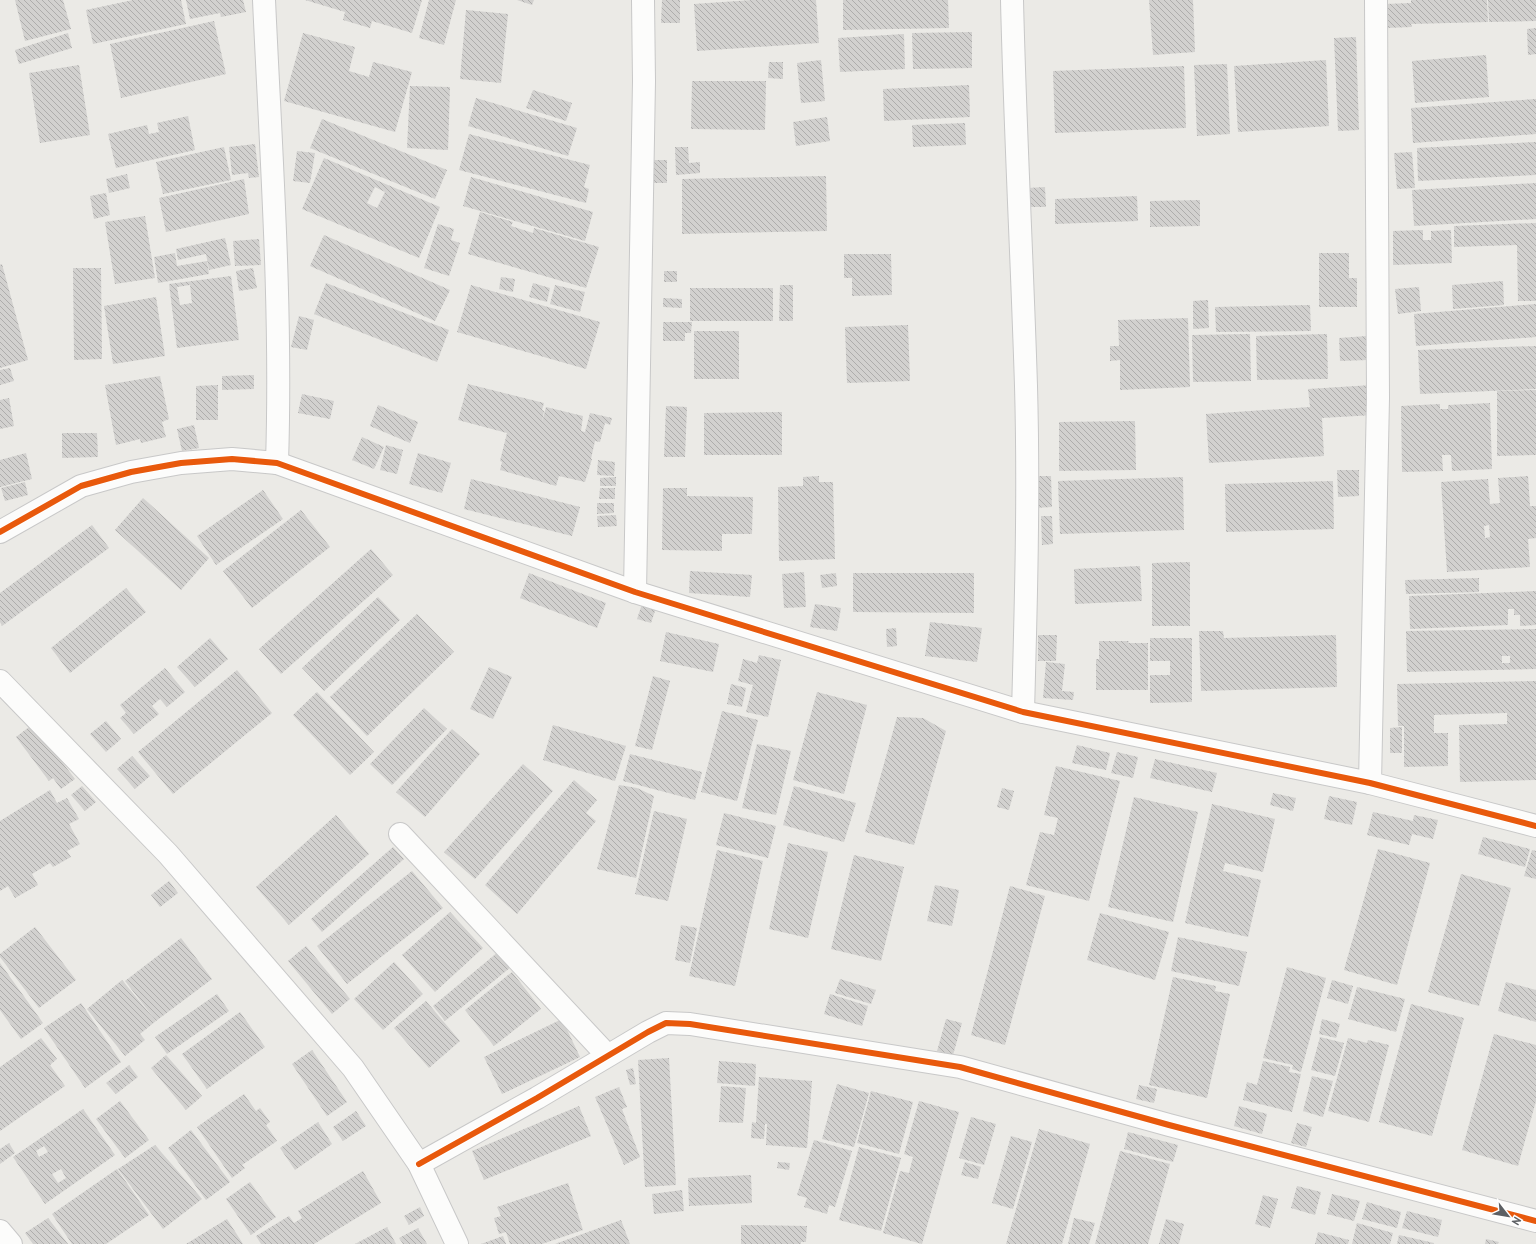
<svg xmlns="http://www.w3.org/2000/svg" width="1536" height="1244" viewBox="0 0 1536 1244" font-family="'PT Sans',sans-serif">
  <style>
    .building { fill: url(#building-back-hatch); fill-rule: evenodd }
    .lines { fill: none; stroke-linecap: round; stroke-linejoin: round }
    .minor-casing { stroke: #c8c8c8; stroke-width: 24 }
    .tertiary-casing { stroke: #c8c8c8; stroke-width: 24 }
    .minor { stroke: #fcfcfb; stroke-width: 22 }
    .tertiary { stroke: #fcfcfb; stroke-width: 22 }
    .cycleway-casing { stroke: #fff; stroke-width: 8 }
    .cycleway { stroke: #e8590c; stroke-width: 6 }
  </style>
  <defs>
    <pattern id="building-back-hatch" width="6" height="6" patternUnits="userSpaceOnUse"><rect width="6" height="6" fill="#d2d1cf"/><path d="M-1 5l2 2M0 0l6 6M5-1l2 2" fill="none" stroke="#aeadac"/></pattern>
  </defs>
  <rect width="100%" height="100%" fill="#ebeae6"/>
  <g class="building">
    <polygon points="15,0 63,0 71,29 25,41"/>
    <polygon points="133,0 181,0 186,24 93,44 86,10"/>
    <polygon points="186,0 243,0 246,12 221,17 220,13 190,19"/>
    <polygon points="305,0 422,0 412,33 372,21 370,28 343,20 345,12"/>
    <polygon points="429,0 456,0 444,45 419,38"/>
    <polygon points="517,0 534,0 532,5"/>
    <polygon points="662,0 680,0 680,23 661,23"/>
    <polygon points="752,0 816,0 819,43 697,51 694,4"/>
    <polygon points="843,0 948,0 949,28 843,30"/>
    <polygon points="1149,0 1193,0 1195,52 1153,55"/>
    <polygon points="1411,0 1487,0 1488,22 1411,24 1412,27 1386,28 1385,4 1411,3"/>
    <polygon points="1488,0 1536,0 1536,21 1489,22"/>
    <polygon points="466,10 508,14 501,83 460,79"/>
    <polygon points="214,21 226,74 121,98 110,44"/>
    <polygon points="1536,28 1536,54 1528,55 1527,29"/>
    <polygon points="972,32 972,68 913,69 912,33"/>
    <polygon points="68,33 72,48 19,64 15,50"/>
    <polygon points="303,33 355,47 349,71 369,77 373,62 412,72 395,132 284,101"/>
    <polygon points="904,34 905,69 840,72 838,38"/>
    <polygon points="1356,37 1359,130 1338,131 1334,38"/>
    <polygon points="1486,55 1489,97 1415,103 1412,61"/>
    <polygon points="821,60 825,101 801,103 797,63"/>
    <polygon points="1326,60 1329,126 1238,132 1234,66"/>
    <polygon points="769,62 783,62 783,79 768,78"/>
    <polygon points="1227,64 1230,134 1197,136 1194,65"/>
    <polygon points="79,65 90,135 40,143 29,73"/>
    <polygon points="1184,66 1186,128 1055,133 1053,71"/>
    <polygon points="692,81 766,81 765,130 691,129"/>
    <polygon points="969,85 970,117 884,121 883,89"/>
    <polygon points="410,86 450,87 448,150 407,148"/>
    <polygon points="533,90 572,103 566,121 526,108"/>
    <polygon points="476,98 577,128 568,156 468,126"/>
    <polygon points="1536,99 1536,134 1413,143 1411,108"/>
    <polygon points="188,116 195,150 116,168 108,134 147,125 149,134 159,132 157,123"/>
    <polygon points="827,117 830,141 796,146 793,122"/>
    <polygon points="322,119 447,170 435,199 310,148"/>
    <polygon points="965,123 966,145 913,147 912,125"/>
    <polygon points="469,134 590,165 584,187 589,189 586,203 459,170"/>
    <polygon points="1536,142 1536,175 1418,181 1417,148"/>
    <polygon points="255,144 259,177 249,178 248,173 232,175 229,147"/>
    <polygon points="224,147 231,180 163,194 156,162"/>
    <polygon points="675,147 688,147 689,163 700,162 700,173 676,175"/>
    <polygon points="297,151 315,153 310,183 293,181"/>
    <polygon points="1412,152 1415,188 1397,189 1394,153"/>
    <path d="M324 158 440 207 419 258 302 209ZM375 187 385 192 377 208 367 203Z"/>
    <rect x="653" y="160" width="14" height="23"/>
    <polygon points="127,174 130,188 109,193 106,179"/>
    <polygon points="826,176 827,231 682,234 682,179"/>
    <polygon points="471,177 593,212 585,241 463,206"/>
    <polygon points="244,179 249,214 166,232 159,198"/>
    <polygon points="1536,183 1536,219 1414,226 1412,190"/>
    <polygon points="1045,187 1046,207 1028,207 1028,188"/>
    <polygon points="106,193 110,215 94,219 90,196"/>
    <polygon points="1137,196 1138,221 1055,224 1055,199"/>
    <polygon points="1200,200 1200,226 1150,227 1150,201"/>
    <polygon points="480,212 513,222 511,226 533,233 534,228 599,247 586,288 468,254"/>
    <polygon points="145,216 155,278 115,284 105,222"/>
    <polygon points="1536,223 1536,301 1518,301 1517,245 1454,247 1454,226"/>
    <polygon points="438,224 454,229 451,240 460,243 449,276 424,268"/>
    <polygon points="1423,230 1423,240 1431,240 1431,231 1451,230 1452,263 1393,265 1393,231"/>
    <polygon points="324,235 450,290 435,321 310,266"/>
    <polygon points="225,238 231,265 209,270 206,254 178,260 176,249"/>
    <polygon points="259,239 261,265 235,266 233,241"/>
    <polygon points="175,253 177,266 207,261 209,274 158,283 154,257"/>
    <polygon points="1319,253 1349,253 1349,278 1357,278 1357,307 1319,307"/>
    <polygon points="844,254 891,254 892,295 852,296 852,278 844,278"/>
    <polygon points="2,264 28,360 0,368 0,265"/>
    <polygon points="73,268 101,268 102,359 74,360"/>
    <polygon points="253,268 257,288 239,291 236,271"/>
    <rect x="664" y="271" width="13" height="11"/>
    <path d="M231 276 239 340 177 348 169 284ZM190 285 192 303 180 305 177 287Z"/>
    <polygon points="501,277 515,279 513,292 499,289"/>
    <polygon points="1503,281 1504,305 1453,309 1452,285"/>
    <polygon points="326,283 449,330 437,362 314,314"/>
    <polygon points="533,283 550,288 547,302 529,297"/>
    <polygon points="471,285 600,322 586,369 457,332"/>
    <polygon points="555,285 585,292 580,312 550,304"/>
    <polygon points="780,285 793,285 793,321 779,321"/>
    <polygon points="1419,287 1421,311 1398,314 1395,289"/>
    <rect x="690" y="288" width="83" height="33"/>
    <polygon points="156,297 165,356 113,364 104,306"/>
    <polygon points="663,298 682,299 682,308 663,307"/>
    <polygon points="1208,300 1209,328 1193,329 1193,301"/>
    <polygon points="1536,304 1536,337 1416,346 1414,314"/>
    <polygon points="1310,305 1311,331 1216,332 1215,307"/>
    <polygon points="299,316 314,320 307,350 291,347"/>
    <polygon points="1188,318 1190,387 1120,390 1120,360 1110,361 1110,346 1119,346 1118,320"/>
    <polygon points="663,322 692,322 691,333 685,333 685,341 663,341"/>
    <polygon points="908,325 910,381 847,383 845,327"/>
    <rect x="694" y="331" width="45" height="48"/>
    <polygon points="1250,334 1251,381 1193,382 1192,335"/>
    <polygon points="1327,334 1328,379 1257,380 1256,336"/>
    <polygon points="1367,336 1368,360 1340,361 1339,338"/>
    <polygon points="1536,346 1536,389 1420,394 1418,350"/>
    <polygon points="10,368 14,381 0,385 0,370"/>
    <polygon points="254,375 254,389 222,390 222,376"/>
    <polygon points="160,376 169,419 162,422 166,437 141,443 140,439 116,445 105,385"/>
    <polygon points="468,384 544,403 542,410 544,411 542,422 546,407 583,416 581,431 585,432 590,413 612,418 610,425 605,423 600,442 595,441 591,459 592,459 585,482 559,476 556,486 500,470 502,462 500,461 507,433 458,420"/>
    <polygon points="218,385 218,420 196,420 196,386"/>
    <polygon points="1372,385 1374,415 1322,418 1324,456 1209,463 1206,414 1310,407 1308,389"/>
    <polygon points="1536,390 1536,455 1497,456 1497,391"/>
    <polygon points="302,394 334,401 330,419 298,413"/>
    <polygon points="9,398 14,426 0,429 0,400"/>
    <polygon points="1490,403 1492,469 1452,471 1451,455 1442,455 1443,471 1402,472 1401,406 1440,404 1440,409 1448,409 1448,405"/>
    <polygon points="378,405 418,422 410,443 370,426"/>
    <polygon points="666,406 687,407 685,457 664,457"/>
    <polygon points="782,412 782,455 704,455 704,413"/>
    <polygon points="1135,421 1136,470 1059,471 1059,422"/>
    <polygon points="194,425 199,448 182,451 177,429"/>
    <polygon points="62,433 97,433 98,457 62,458"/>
    <polygon points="362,437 384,447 374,469 352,460"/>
    <polygon points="386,445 403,450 397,474 380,470"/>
    <polygon points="26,453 32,479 0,487 0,460"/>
    <polygon points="418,453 451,463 442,493 409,484"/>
    <polygon points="598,460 615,462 614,476 597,475"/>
    <polygon points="1337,470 1359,470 1359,496 1338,497"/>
    <polygon points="819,476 819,482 833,482 835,559 779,561 778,487 803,486 803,477"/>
    <polygon points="1033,476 1051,476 1052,507 1034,508"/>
    <path d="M1528 476 1530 506H1536V538L1528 539 1530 567 1447 572 1441 482 1488 479 1490 504 1500 503 1498 478ZM1489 525 1490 537 1485 538 1484 526Z"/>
    <polygon points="616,477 616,486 600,486 600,478"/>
    <polygon points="1183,477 1184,530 1060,534 1058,481"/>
    <polygon points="471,479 580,507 572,536 464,509"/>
    <polygon points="1333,481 1334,529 1226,532 1225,484"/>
    <polygon points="25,482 28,495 5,501 1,488"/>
    <polygon points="600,488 615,488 615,499 599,499"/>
    <polygon points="663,488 687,488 687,496 753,497 752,534 722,534 722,551 662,550"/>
    <polygon points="263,490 283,519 216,565 197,536"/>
    <polygon points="143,498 209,558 181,590 115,530"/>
    <polygon points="597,503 614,503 614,513 597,514"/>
    <polygon points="301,510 330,547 252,608 223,571"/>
    <polygon points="616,515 617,526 598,527 597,516"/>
    <polygon points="1041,516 1052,516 1053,544 1042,545"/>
    <polygon points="92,525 109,548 2,626 0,622 0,593"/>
    <polygon points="371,549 393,575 281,674 259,649"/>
    <polygon points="1190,562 1190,626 1152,626 1152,563"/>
    <polygon points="1140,566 1142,601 1075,604 1074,569"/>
    <polygon points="690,571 752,575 750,597 689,593"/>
    <polygon points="804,572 806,607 784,608 782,574"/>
    <polygon points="529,573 606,603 597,628 520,598"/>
    <polygon points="836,573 837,586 822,588 820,575"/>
    <polygon points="853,573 974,573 974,613 853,612"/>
    <polygon points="1479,578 1479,592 1406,594 1405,580"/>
    <polygon points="126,588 146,612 70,673 51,648"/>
    <polygon points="1536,591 1536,625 1520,626 1520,615 1514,615 1514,609 1508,609 1508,625 1410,629 1409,596"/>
    <polygon points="378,597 400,620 324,691 302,668"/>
    <polygon points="642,604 656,608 651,623 637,619"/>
    <polygon points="815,604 841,608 837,631 810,627"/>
    <polygon points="417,614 454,652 367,736 330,697"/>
    <polygon points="930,622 982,628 977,662 925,656"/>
    <polygon points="896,628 897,646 887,647 886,629"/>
    <path d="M1536 629V669L1407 672 1406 631ZM1502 656H1510V663H1502Z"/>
    <polygon points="1199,631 1223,631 1224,638 1336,635 1337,687 1201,691"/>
    <polygon points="666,632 719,644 713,672 660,661"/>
    <polygon points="1038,635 1057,635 1056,661 1038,661"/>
    <polygon points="210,638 228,659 195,687 177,667"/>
    <polygon points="1150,638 1192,638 1192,702 1150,703 1150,675 1170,675 1170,661 1150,661"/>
    <polygon points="1099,641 1129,641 1128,643 1148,643 1148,690 1096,690 1096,659 1099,659"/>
    <polygon points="759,655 781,660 768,717 746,712 753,685 738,681 743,659 757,663"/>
    <polygon points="1046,662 1065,664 1062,691 1074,692 1073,700 1043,698"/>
    <polygon points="489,667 512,677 493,719 470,709"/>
    <polygon points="165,668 185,692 167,707 160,699 152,706 159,714 134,734 120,718 126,713 120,705"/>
    <polygon points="237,670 272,713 173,794 138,752"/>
    <polygon points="653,676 670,681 652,750 635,746"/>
    <polygon points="1536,681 1536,780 1460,782 1459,725 1507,724 1507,713 1434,715 1434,733 1448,733 1448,766 1404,767 1404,726 1398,726 1397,684"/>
    <polygon points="731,684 746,688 742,707 727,704"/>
    <polygon points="317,692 374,752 350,775 293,715"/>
    <polygon points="817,692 867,705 844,794 793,780"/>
    <polygon points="424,708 447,729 392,785 370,764"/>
    <polygon points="722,711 758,720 737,801 701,792"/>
    <polygon points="897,717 923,718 946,731 914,845 865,832"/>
    <polygon points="106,721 121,739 106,752 90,734"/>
    <polygon points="33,724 75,779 61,789 53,778 49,781 16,737"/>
    <polygon points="553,725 626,746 615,781 543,760"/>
    <polygon points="1402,727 1402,753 1390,753 1390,728"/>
    <polygon points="452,729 480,754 425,817 396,792"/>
    <polygon points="757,744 791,751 776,815 742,808"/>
    <polygon points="1077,745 1110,753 1106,770 1072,763"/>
    <polygon points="1117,752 1138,757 1133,778 1111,773"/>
    <polygon points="630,754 702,772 695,800 623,781"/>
    <polygon points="132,756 150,776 135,789 117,769"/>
    <polygon points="1155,759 1217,773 1212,792 1150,778"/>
    <polygon points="523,764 553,791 475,879 444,852"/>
    <polygon points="1056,766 1120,781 1089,901 1026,885 1040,832 1054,835 1058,818 1044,815"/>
    <polygon points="574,780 597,800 586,813 596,821 517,914 485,885"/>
    <polygon points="619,785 637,788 654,796 636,878 597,869"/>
    <polygon points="82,786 96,802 85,811 71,795"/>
    <polygon points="794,786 856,803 844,842 783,825"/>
    <polygon points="1002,788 1014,791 1009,810 997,807"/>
    <polygon points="50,790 57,803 67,798 79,819 69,824 80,844 67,851 71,857 53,867 50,863 32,874 38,885 15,898 8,886 0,891 0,821"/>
    <polygon points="1273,793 1296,798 1293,811 1270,805"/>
    <polygon points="1329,796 1357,802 1352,825 1324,819"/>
    <polygon points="1134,797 1198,812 1173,922 1108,907"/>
    <polygon points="1212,804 1275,819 1263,872 1225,863 1223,871 1261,880 1248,937 1185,923"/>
    <polygon points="654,811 687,819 668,901 635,894"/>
    <polygon points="1373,812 1413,821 1414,815 1438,820 1433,839 1412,834 1409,845 1367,835"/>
    <polygon points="724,813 776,826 768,858 716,845"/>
    <polygon points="336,815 369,854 289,925 256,887"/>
    <polygon points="1483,837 1530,849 1525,867 1478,854"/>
    <polygon points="788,843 828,852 808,938 769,929"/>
    <polygon points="393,847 404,859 322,932 311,919"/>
    <polygon points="1378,849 1430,863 1397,985 1344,970"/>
    <polygon points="717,850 763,861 735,986 689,976"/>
    <polygon points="1532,850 1536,851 1536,879 1524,876"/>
    <polygon points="854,855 904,867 881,961 831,949"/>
    <polygon points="412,871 443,908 347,984 317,946"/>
    <polygon points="1461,874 1511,888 1479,1006 1428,992"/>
    <polygon points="169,881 178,893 160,907 151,895"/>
    <polygon points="935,885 959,890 952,926 927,921"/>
    <polygon points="1010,886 1045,896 1005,1045 971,1035"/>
    <polygon points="450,912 483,948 435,992 402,955"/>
    <polygon points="1100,913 1169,932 1155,980 1087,960"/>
    <polygon points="681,925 697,928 690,963 675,960"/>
    <polygon points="35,927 76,980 39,1008 0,957 0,954"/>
    <polygon points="1178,937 1247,952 1239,986 1171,971"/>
    <polygon points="181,938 212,979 156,1021 125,981"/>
    <polygon points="306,946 350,999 332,1014 288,961"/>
    <polygon points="498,952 511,967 445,1021 433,1006"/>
    <polygon points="394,962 423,994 383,1030 354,999"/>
    <polygon points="0,963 43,1023 21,1039 0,1010"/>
    <polygon points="1287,967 1326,978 1301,1072 1292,1069 1293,1065 1263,1058"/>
    <polygon points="512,972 541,1009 494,1046 465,1010"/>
    <polygon points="1173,977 1216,986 1215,991 1230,994 1207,1098 1149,1085"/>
    <polygon points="840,979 876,990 871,1004 835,993"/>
    <polygon points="122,980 156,1021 140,1034 145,1040 125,1056 87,1009"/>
    <polygon points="1332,980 1353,986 1348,1004 1327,998"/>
    <polygon points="1506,982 1536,990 1536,1022 1498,1011"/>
    <polygon points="1357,987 1405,999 1396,1032 1348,1019"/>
    <polygon points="217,994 229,1011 167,1054 155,1037"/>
    <polygon points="830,994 868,1006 862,1026 824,1014"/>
    <polygon points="426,1001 460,1041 429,1068 394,1028"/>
    <polygon points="81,1003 121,1062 85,1088 44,1028"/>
    <polygon points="1411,1004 1464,1018 1432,1136 1379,1122"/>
    <polygon points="240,1012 265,1047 207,1089 182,1054"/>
    <polygon points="562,1019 580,1057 502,1094 484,1057"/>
    <polygon points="946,1019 962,1023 953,1055 937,1051"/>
    <polygon points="1322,1019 1340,1024 1336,1038 1319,1034"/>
    <polygon points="1494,1034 1536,1045 1536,1101 1518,1166 1462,1150"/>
    <polygon points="1320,1037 1344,1043 1335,1076 1311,1070"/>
    <polygon points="41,1038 57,1059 50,1065 65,1086 0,1131 0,1067"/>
    <polygon points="1348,1038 1367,1043 1368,1040 1389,1045 1369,1122 1328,1111"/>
    <polygon points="312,1050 347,1102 327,1116 292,1064"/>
    <polygon points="166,1055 202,1096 186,1110 151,1068"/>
    <polygon points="669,1058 676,1185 645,1187 638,1060"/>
    <polygon points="719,1061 756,1064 755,1086 717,1083"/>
    <polygon points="1263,1061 1290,1067 1289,1072 1301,1074 1292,1112 1243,1100 1247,1082 1257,1085"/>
    <polygon points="129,1065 138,1077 116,1094 106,1083"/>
    <polygon points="633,1068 636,1084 630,1085 626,1070"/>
    <polygon points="1312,1076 1333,1081 1323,1117 1303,1111"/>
    <polygon points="759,1077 812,1081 807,1148 766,1145 767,1124 765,1124 764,1139 751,1138 752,1122 756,1123"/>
    <polygon points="837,1084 869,1093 854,1147 822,1139"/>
    <polygon points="1139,1085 1157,1089 1154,1103 1136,1099"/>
    <polygon points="721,1086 746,1088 743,1123 719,1122"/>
    <polygon points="619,1087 627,1107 622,1109 640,1157 624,1165 595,1097"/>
    <polygon points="871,1091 913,1102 899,1154 857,1143"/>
    <polygon points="244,1094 256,1111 260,1108 270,1122 266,1125 277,1141 242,1165 245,1168 232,1178 197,1127"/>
    <polygon points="120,1101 149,1140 125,1158 96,1119"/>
    <polygon points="919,1101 959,1112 922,1244 883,1233 900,1171 909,1173 913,1157 904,1154"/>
    <polygon points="579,1106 591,1136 484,1180 472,1151"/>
    <polygon points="1239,1106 1267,1114 1262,1134 1234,1126"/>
    <path d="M83 1109 115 1155 45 1204 13 1157ZM44 1146 48 1152 39 1157 36 1151ZM61 1169 66 1178 58 1183 52 1174Z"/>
    <polygon points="356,1111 366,1126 343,1141 333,1127"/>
    <polygon points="971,1117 996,1124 984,1165 959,1158"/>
    <polygon points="318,1122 332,1144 295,1170 280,1148"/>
    <polygon points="1297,1123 1312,1127 1306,1147 1291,1143"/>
    <polygon points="1039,1129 1090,1144 1062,1244 1006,1244"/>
    <polygon points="191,1130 230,1182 206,1200 168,1148"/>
    <polygon points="1128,1132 1178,1145 1173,1162 1124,1149"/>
    <polygon points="1011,1136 1032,1142 1013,1209 992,1203"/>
    <polygon points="814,1140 852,1151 835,1207 829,1205 827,1214 804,1207 807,1198 797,1195"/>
    <polygon points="9,1143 15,1153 0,1164 0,1149"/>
    <polygon points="155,1145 202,1199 163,1229 118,1169"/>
    <polygon points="859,1147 901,1158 881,1231 839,1220"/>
    <polygon points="1120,1151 1170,1164 1148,1244 1095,1244"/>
    <polygon points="778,1162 790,1163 789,1170 777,1168"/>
    <polygon points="965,1162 981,1167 978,1179 961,1175"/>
    <polygon points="117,1169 149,1215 106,1244 72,1244 52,1214"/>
    <polygon points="363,1171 381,1203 314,1244 261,1244 256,1236 289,1216 294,1223 302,1218 298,1211"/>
    <polygon points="751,1175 752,1203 689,1206 688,1178"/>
    <polygon points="250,1182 276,1217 251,1235 226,1199"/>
    <polygon points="568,1183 583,1230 542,1244 510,1244 506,1232 499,1234 494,1218 501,1216 497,1207"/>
    <polygon points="1297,1186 1321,1192 1315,1215 1291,1208"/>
    <polygon points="682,1190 684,1211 654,1214 652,1194"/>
    <polygon points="1332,1194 1360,1201 1354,1221 1327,1214"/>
    <polygon points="1263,1195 1278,1199 1270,1228 1255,1224"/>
    <polygon points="1367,1202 1401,1212 1397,1228 1362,1219"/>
    <polygon points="420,1207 424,1216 409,1225 404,1216"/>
    <polygon points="1407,1211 1442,1220 1438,1237 1402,1228"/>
    <polygon points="48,1218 68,1244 33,1244 25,1233"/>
    <polygon points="1074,1218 1095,1223 1089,1244 1068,1244"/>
    <polygon points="227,1219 243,1244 186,1244"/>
    <polygon points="1166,1219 1184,1224 1179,1244 1159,1244"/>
    <polygon points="621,1220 630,1244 555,1244"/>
    <polygon points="1357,1223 1393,1233 1390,1244 1352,1244"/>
    <polygon points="741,1225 807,1226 806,1242 801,1242 801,1244 741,1244"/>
    <polygon points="387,1227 396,1244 355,1244"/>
    <polygon points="418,1228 427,1244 403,1244 399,1238"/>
    <polygon points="1318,1232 1349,1240 1348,1244 1315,1244"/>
    <polygon points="1399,1235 1434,1243 1434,1244 1397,1244"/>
    <polygon points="503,1236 506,1244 481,1244"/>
    <polygon points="1486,1239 1499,1242 1498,1244 1485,1244"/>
  </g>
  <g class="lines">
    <defs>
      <g id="minor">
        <path d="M264 0C271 154 282 308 277 463"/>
        <path d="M1012 0C1015 129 1022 257 1026 386 1029 494 1026 603 1023 712"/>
        <polyline points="0,532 81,486 131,472 181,463 232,459 277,463 635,592 1023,712 1370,783 1536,826"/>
        <polyline points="635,592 644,81 643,0"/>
        <polyline points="0,681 168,854 353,1068 419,1164 457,1244"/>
        <polyline points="1370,783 1378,398 1376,0"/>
        <polyline points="400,834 607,1055"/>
        <polyline points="419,1164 537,1098 648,1032 666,1023 690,1024 960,1067 1169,1125 1536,1221"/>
      </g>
      <polyline id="tertiary" points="0,1231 11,1244"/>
    </defs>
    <use href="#minor" class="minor-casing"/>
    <use href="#tertiary" class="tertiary-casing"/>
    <use href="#minor" class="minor"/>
    <use href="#tertiary" class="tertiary"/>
    <defs>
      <g id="cycleway">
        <polyline points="0,532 81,486 131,472 181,463 232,459 277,463 635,592 1023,712 1370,783 1536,826"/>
        <polyline points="419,1164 537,1098 648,1032 666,1023 690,1024 960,1067 1169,1125 1536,1221"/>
      </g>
    </defs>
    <use href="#cycleway" class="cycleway-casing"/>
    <use href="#cycleway" class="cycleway"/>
  </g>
  <g transform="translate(1508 1216) rotate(121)" stroke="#ffffff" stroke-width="3" paint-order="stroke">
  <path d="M0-3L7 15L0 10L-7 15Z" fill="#5c5f63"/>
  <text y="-6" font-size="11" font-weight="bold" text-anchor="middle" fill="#5c5f63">N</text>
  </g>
</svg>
